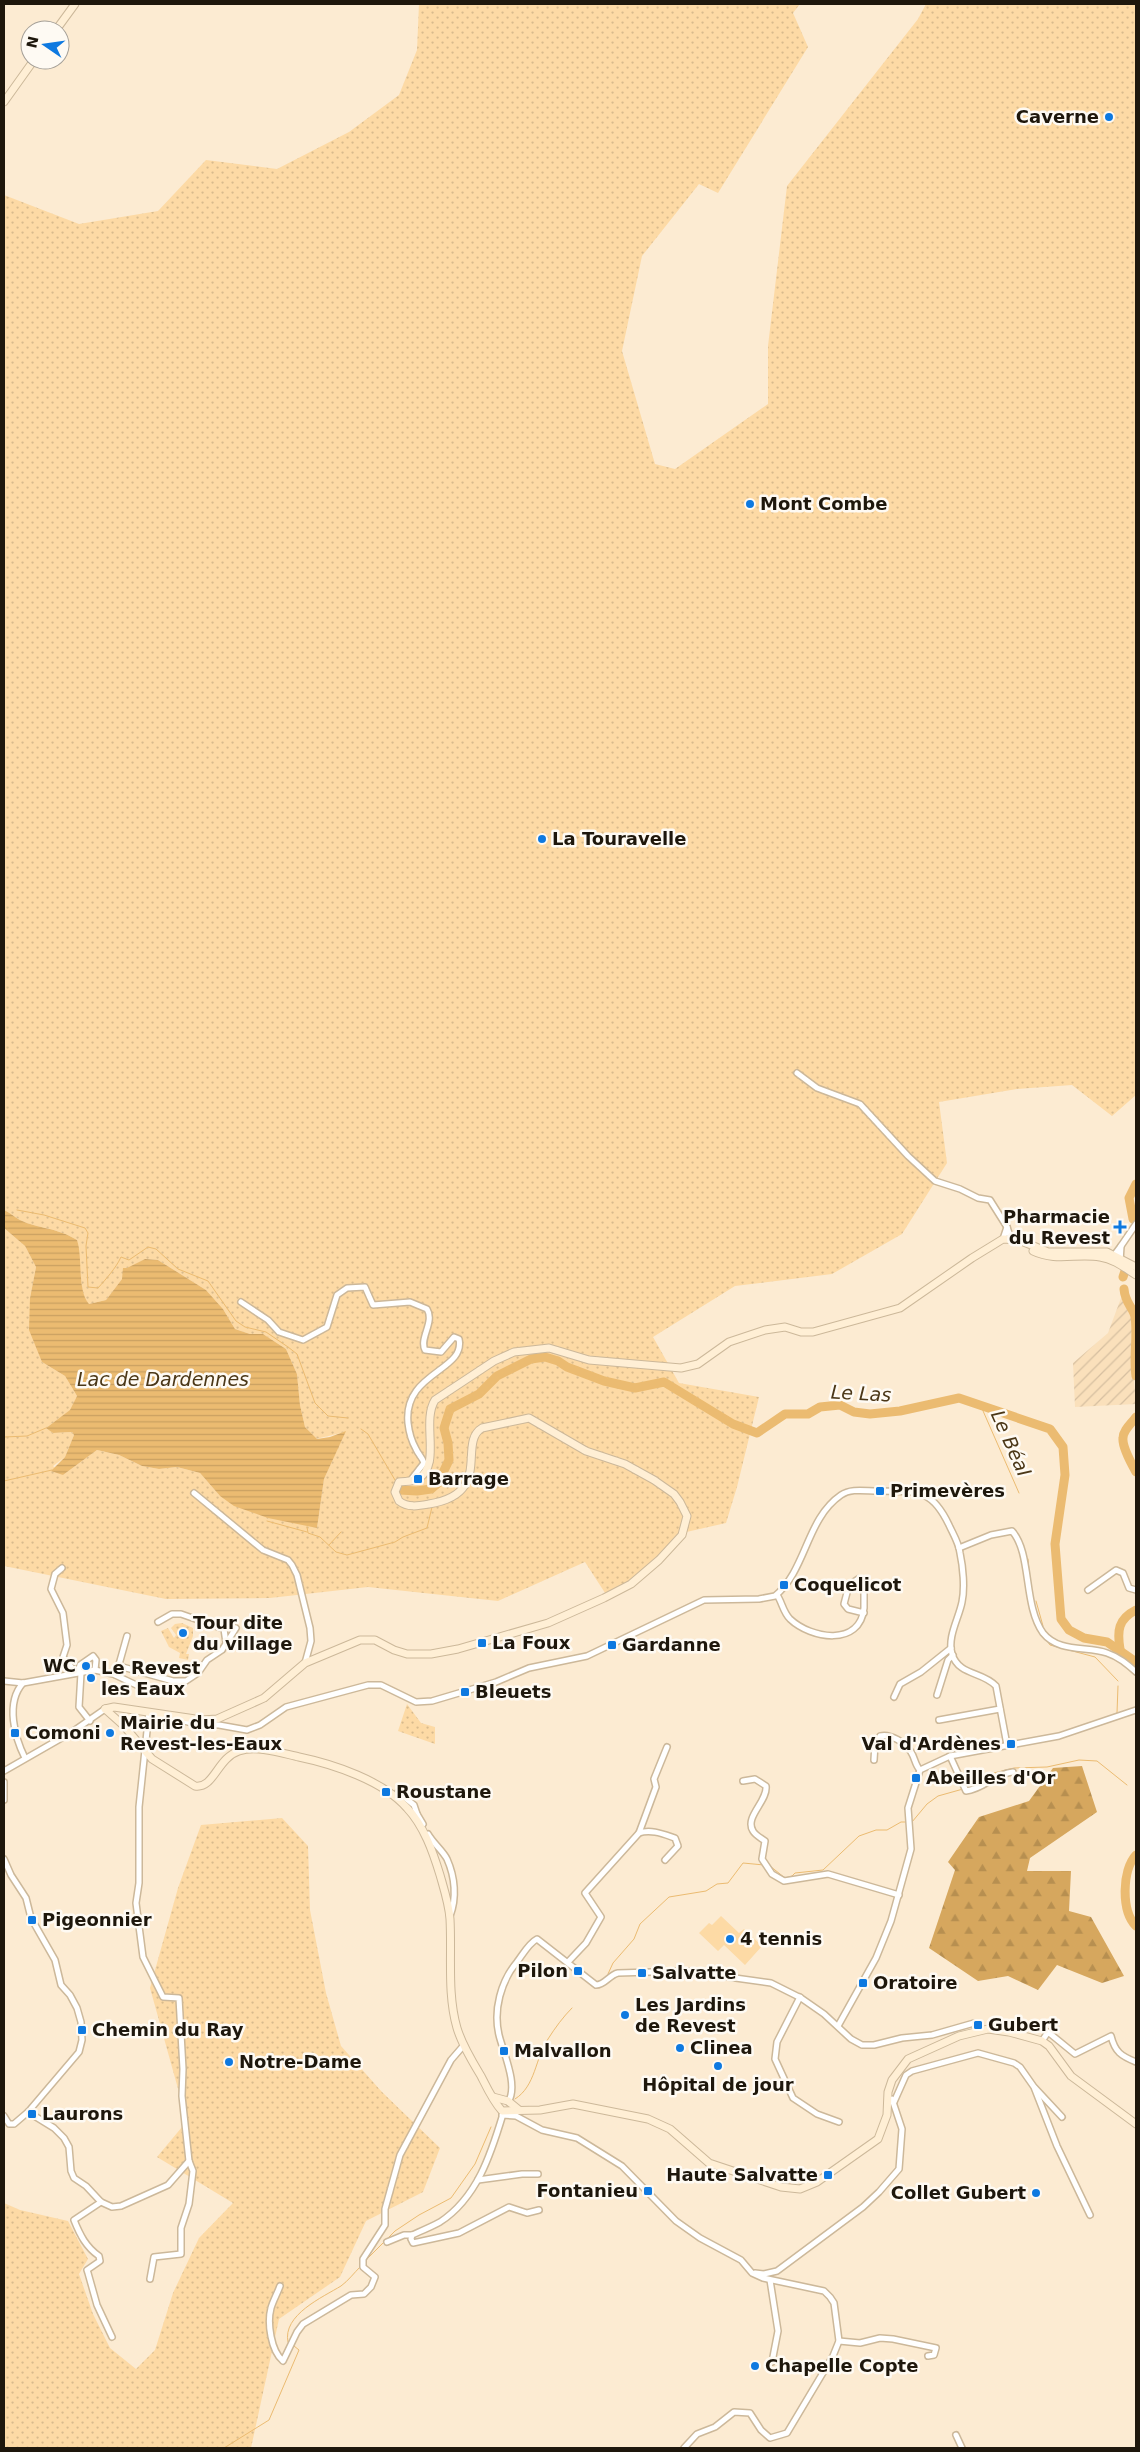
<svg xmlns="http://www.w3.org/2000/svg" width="1140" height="2452" viewBox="0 0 1140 2452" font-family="'DejaVu Sans',sans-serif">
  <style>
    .industrial { fill: url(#industrial-furrows) }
    .green { fill: url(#green-dots) }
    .forest { fill: url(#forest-firs) }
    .pitch { fill: #fddaa5 }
    .water { fill: url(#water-rules) }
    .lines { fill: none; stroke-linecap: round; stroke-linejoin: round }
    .stream { stroke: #ebbb71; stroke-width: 1 }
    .river { stroke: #ebbb71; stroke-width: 9 }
    .street-casing { stroke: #ccb89a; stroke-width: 8 }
    .secondary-casing { stroke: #ccb89a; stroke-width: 9 }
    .street { stroke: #fff; stroke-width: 5 }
    .secondary { stroke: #ffefd5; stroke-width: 7 }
    .poi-dot { fill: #0e79e0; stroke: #fefaf3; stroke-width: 2 }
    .labels { text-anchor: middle; stroke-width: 5; stroke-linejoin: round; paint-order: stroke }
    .poi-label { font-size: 18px; font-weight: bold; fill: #1e170c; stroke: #fefaf3; text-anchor: start }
    .water-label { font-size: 19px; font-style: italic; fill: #4b3717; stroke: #fefaf3 }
  </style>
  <defs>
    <pattern id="industrial-furrows" width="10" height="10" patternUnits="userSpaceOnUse" patternTransform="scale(1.25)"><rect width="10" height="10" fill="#fae0bb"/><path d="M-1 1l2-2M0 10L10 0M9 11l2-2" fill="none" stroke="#d6bfa0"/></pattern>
    <pattern id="green-dots" width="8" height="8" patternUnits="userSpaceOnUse" patternTransform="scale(1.25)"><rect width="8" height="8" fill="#fddaa5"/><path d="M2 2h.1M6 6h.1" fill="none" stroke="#d8ba8d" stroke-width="1.8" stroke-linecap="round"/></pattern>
    <pattern id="forest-firs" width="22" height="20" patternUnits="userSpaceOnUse" patternTransform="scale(1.25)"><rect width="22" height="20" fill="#d6a75e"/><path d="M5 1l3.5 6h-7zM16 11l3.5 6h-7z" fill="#b78f50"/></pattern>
    <pattern id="water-rules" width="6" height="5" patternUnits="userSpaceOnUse" patternTransform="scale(1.25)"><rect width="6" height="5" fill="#ebbb71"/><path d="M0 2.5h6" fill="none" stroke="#c9a061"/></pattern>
  </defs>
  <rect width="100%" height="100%" fill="#fcebd2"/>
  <polygon class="industrial" points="1121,1298 1134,1316 1131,1345 1136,1404 1075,1407 1073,1363 1108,1333"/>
  <g class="green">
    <path d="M419 4H800L793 13 808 47 718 193 699 184 642 256 622 351 655 464 675 469 768 404V346L787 186 918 19 926 4H1136V1095L1112 1116 1072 1085 1017 1089 939 1102 947 1163 902 1234 832 1274 735 1286 653 1337 679 1383 759 1397 737 1487 726 1523 682 1533 656 1563 607 1596 585 1562 498 1601 368 1587 270 1598 166 1599 4 1566V1228L25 1246 36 1267 30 1298 42 1362 65 1376 77 1396 71 1410 47 1427 53 1433 72 1432 74 1435 65 1457 53 1466 63 1475 97 1450 119 1455 142 1466 159 1469 177 1467 200 1473 220 1496 317 1528 324 1479 345 1432 316 1439 305 1427 300 1405 297 1374 286 1349 263 1334H250L235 1329 223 1309 206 1290 158 1260 145 1259 127 1269 122 1279 106 1300 89 1304 83 1298 77 1240C56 1227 38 1229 20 1220 14 1217 11 1213 4 1210V195L79 224 158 211 206 160 277 169 349 132 399 95 417 50Z"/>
    <polygon points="182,1623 193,1628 193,1636 186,1654 189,1654 188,1660 179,1658 180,1653 169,1647 161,1631 168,1628 174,1638 176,1635 171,1628 175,1624"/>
    <polygon points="407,1704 421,1723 435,1727 435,1744 398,1731"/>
    <polygon points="282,1818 308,1846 310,1910 326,1993 341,2046 382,2092 440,2148 423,2192 366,2221 340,2277 279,2319 251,2448 4,2448 4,2203 20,2210 68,2221 88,2259 79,2274 93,2314 110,2348 136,2369 155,2350 173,2293 199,2238 233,2203 157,2157 187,2121 150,1988 178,1888 201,1825"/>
  </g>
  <polygon class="forest" points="1082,1766 1097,1812 1030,1858 1027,1871 1071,1871 1069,1911 1091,1917 1124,1976 1102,1983 1057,1965 1038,1990 1008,1976 978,1981 929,1948 955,1870 948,1862 979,1817 1029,1801 1053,1768"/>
  <polygon class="pitch" points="721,1916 739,1933 744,1929 762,1946 745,1965 724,1945 718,1951 699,1933 709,1923 712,1925"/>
  <g class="water">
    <path d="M4 1210C11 1213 14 1217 20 1220 38 1229 56 1227 77 1240 83 1258 77 1291 89 1304L106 1300 122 1279 123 1268H127L145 1259 158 1260 206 1290 223 1309 235 1329 250 1334H263L286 1349 297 1374 300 1405 305 1427 317 1439 330 1437 346 1431 324 1479 317 1528 268 1518 234 1506 220 1496 200 1473 177 1467 159 1469 142 1466 119 1455 97 1450 63 1475 51 1471 65 1457 74 1435 72 1432 53 1433 46 1428 70 1410 77 1396 65 1376 42 1362 29 1330 30 1298 36 1267 25 1246 4 1228Z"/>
    <polygon points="440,1473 444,1476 442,1486 433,1491 431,1489 434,1477"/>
  </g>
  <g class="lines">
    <g class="stream">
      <path d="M17 1210 44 1215 85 1228 88 1233 86 1246 88 1287 98 1288C106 1279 116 1268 121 1257L129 1260 148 1247 156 1249 178 1269 208 1281 236 1321 245 1327 266 1332 288 1347 297 1354 315 1403 328 1416 348 1418"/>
      <polyline points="980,1404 1019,1493"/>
      <polyline points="361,1429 368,1434 395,1480"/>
      <polyline points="4,1437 27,1436 46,1428"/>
      <polyline points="4,1481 52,1470"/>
      <polyline points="267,1521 307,1532"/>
      <polyline points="307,1527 308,1533 320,1537 336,1552 347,1555 395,1542 403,1537 427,1528 432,1507"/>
      <polyline points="329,1545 341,1532"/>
      <polyline points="1028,1559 1029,1571"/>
      <polyline points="1036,1601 1043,1626"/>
      <polyline points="1046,1639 1050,1645 1095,1657 1118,1681"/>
      <polyline points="1117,1713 1118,1686"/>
      <polyline points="967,1788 983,1783 994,1773 1014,1768 1047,1767 1079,1760 1097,1761 1127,1785"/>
      <polyline points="912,1822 927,1804 938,1796 963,1789"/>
      <polyline points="770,1866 785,1878 792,1876 795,1873 823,1870 859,1836 876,1830 887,1830 901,1822 908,1822"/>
      <polyline points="608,1974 613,1963 634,1939 640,1924 669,1897 706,1891 717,1884 728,1883 743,1863 764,1865"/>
      <path d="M515 2099C536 2086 535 2058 548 2039 555 2028 563 2017 572 2008"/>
      <polyline points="367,2259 395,2231 419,2215 451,2198 475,2164 491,2127"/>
      <path d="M288 2342C282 2315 323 2297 341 2286 348 2281 354 2273 360 2267"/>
      <polyline points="224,2448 269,2420 299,2350 294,2346"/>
    </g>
    <g class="river">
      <polyline points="1133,1219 1129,1198 1136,1184"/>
      <polyline points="1123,1277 1125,1271"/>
      <path d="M1124 1289C1125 1304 1134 1308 1135 1317 1138 1336 1133 1356 1136 1376"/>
      <path d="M1136 1417C1132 1423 1123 1430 1123 1438 1122 1446 1132 1465 1136 1472"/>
      <polyline points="400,1490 417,1491 431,1489 438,1483 449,1460 448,1443 444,1428 450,1409 479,1394 497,1376 531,1359 545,1357 558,1361 567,1367 604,1381 635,1388 664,1382 733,1424 757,1433 785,1414 808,1414 820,1407 840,1405 854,1412 870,1414 900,1411 959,1398 1050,1429 1063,1447 1065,1475 1055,1544 1061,1619 1069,1630 1084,1638 1107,1642 1136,1662"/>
      <path d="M1120 1649C1117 1631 1118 1619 1136 1610"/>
      <path d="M1136 1855C1122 1870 1121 1911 1136 1926"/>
    </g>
    <defs>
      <g id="street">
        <polyline points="797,1073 817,1088 860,1104 908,1156 935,1181 960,1189 978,1198 990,1200 1007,1227"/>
        <polyline points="1003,1239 1007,1227 1011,1239"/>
        <polyline points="1121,1246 1136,1224"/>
        <polyline points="1112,1258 1121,1246 1120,1262"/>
        <path d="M241 1302 268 1320 279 1332 303 1340 327 1327 337 1295 347 1288 365 1287 373 1305 410 1302 427 1309C435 1322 419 1338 425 1350L441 1352 454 1337 459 1339C466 1371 403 1372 408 1423 409 1432 412 1442 416 1449 418 1454 422 1457 424 1463L410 1481"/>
        <polyline points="194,1493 263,1550 288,1560 292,1565 297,1575 310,1628 311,1641 305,1663"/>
        <path d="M959 1548 991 1535 1012 1531C1032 1553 1023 1605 1043 1633 1059 1653 1087 1646 1107 1653 1119 1657 1127 1664 1136 1672"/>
        <polyline points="62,1568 55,1574 51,1589 63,1613 67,1645 63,1657 73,1669 81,1673"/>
        <polyline points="1088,1590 1116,1570 1123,1573 1129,1588 1136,1590"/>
        <path d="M777 1595C782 1602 783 1612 790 1619 811 1639 860 1647 864 1608V1586L858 1579 849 1585 844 1604 848 1609 864 1613"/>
        <polyline points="158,1622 172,1614 181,1614 224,1629 226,1643"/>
        <polyline points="119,1666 173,1681 186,1681 198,1673 207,1660 222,1650 236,1628"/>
        <polyline points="78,1672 80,1665 93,1656 96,1660 95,1670"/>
        <polyline points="81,1673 79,1707 90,1721"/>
        <polyline points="116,1675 127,1636"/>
        <polyline points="4,1681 23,1683 95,1670 113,1674 149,1691 177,1691"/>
        <path d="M23 1683C5 1703 15 1738 25 1758"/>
        <polyline points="937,1695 948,1660 953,1655"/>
        <polyline points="894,1697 900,1684 921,1672 951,1648"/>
        <polyline points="149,1712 139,1807 139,1883 136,1903 143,1957 163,1997 179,1998 183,2069 182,2096 189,2161 193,2171 189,2204 181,2228 181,2254 154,2257 150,2279"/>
        <path d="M170 1717 195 1724 219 1725 247 1730 260 1725 286 1707 368 1685H381L416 1702 432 1701 496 1682 529 1668 587 1656 704 1600 759 1599 775 1596C807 1569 806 1519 841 1495 851 1488 865 1491 878 1491 916 1492 931 1487 949 1525 953 1534 959 1543 960 1553 963 1567 965 1588 962 1602 959 1618 947 1637 952 1654 959 1676 982 1671 996 1686L1007 1745"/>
        <polyline points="939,1720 1000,1709"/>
        <path d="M950 1756 966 1791C984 1789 994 1774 1013 1772"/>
        <path d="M874 1760 875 1744 880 1736C890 1733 906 1743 911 1752 915 1758 915 1765 920 1770"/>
        <polyline points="4,1771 72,1732 105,1709"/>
        <path d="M743 1781 755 1779 766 1786C768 1801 744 1817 753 1831 755 1835 761 1838 765 1841L762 1859 772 1874 784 1881 828 1874 899 1895"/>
        <polyline points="4,1782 4,1800"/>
        <polyline points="398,1792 414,1805 417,1814 415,1816"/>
        <polyline points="417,1814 423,1824"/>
        <path d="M639 1833C651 1829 663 1834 675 1838L678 1846 665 1860"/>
        <path d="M428 1834C433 1843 443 1851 447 1859 455 1877 457 1898 450 1916"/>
        <polyline points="4,1859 11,1875 26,1898 31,1918 55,1960 61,1985 70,1995 77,2008 81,2022 82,2040 79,2052 28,2112 14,2124 9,2124 4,2116"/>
        <polyline points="568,1962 586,1943 601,1917 585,1893 639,1833 656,1787 654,1779 667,1747"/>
        <polyline points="800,1997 777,2042 775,2059 793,2098 817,2114 839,2122"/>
        <polyline points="838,2026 876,1958 891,1921 911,1849 908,1808 920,1770 950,1756 1059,1736 1136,1710"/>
        <path d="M1042 2041 1048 2032 1075 2054 1111 2036C1115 2052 1121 2056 1136 2062"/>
        <polyline points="1035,2088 1062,2117"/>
        <path d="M508 2102C519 2086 503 2052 499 2035 493 2010 501 1981 517 1962 523 1954 529 1943 537 1939L596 1985C605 1985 609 1975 618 1973L685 1971 771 1983 801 1998 824 2014 851 2039 862 2045H874L902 2038 932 2035 974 2023 981 2029"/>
        <polyline points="894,2102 906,2075 912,2071 978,2053 1014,2063 1020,2067 1034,2087 1057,2146 1090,2215"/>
        <polyline points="28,2112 54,2128 64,2138 69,2147 71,2171 74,2178 86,2186 101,2202 112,2207 121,2206 168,2185 189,2161"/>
        <path d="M503 2114C491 2154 477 2198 440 2222 431 2227 421 2231 412 2235L411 2239 413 2243 459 2233 509 2207 527 2213 539 2210"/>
        <polyline points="502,2115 516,2116 542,2130 577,2138 622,2166 676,2221 700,2238 741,2260 752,2273 763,2278 824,2291 830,2297 834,2303 839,2341 833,2356 787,2433 770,2438 761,2430 750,2413 734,2412 715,2427 697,2434 684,2448"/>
        <polyline points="478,2180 522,2174 538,2174"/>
        <path d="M101 2202 74 2220C80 2235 86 2247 99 2256L100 2261 87 2270 88 2273 97 2305 112 2337"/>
        <polyline points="387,2242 404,2235 412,2235"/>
        <polyline points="755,2273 764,2274 777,2271 863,2207 879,2192 899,2169 902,2129 892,2099"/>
        <polyline points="770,2280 778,2331 772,2362"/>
        <path d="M280 2286C277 2294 273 2301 271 2308 267 2323 271 2351 283 2361L297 2332 303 2324 351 2295 364 2294 371 2287 375 2277 363 2267V2259L385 2225V2209L400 2155 451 2060 464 2045"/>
        <polyline points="839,2341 860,2343 880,2338 893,2339 936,2348 934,2355 928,2356"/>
        <polyline points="956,2435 962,2448"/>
      </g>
      <g id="secondary">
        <polyline points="56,30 75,4"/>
        <polyline points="4,102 34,60"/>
        <path d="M1033 1251C1056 1262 1077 1253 1100 1257 1114 1259 1125 1268 1136 1275"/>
        <path d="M105 1709 114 1707 202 1720 217 1719 264 1698 305 1663 360 1640H375L394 1650 407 1654H431L458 1649 548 1623 604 1598 631 1584 659 1560 682 1535 687 1516 680 1502 674 1494 654 1480 625 1464 586 1451 529 1418 482 1428C457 1443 494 1494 429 1504 418 1506 408 1508 399 1501L395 1492 399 1482C405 1481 412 1482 418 1479 442 1465 421 1422 435 1400L494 1361 514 1352 549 1348 589 1360 681 1368 698 1364 729 1342 765 1330 785 1327 801 1332H813L900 1308 972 1258 1003 1239 1019 1240 1048 1252H1107L1136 1267"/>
        <path d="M105 1709 124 1726 152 1759 195 1786C214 1789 217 1758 239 1751 257 1745 281 1753 299 1757 333 1764 384 1781 407 1808 424 1826 433 1852 440 1875 444 1889 449 1904 450 1919 452 1955 447 1994 457 2028 462 2045 472 2061 481 2076 487 2088 493 2101 502 2111L540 2110 573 2104 648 2119 670 2129 709 2163 781 2187 800 2189 817 2182 878 2139 887 2115 888 2092 892 2080 908 2059 959 2036 988 2029 1009 2032 1042 2041 1049 2046 1071 2076 1136 2124"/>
        <polyline points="493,2097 508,2101 519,2110"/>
      </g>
    </defs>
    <use href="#street" class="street-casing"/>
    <use href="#secondary" class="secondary-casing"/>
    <use href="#street" class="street"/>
    <use href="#secondary" class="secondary"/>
  </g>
  <g class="poi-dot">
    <circle cx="1109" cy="117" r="5"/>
    <circle cx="750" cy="504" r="5"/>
    <circle cx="542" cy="839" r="5"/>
    <path d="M1117.5 1219.5h5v5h5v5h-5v5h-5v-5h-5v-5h5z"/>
    <rect x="413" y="1474" width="10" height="10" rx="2.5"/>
    <rect x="875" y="1486" width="10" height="10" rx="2.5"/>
    <rect x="779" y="1580" width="10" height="10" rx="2.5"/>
    <circle cx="183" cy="1633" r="5"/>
    <rect x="477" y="1638" width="10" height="10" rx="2.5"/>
    <rect x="607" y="1640" width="10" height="10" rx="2.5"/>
    <circle cx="86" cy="1666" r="5"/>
    <circle cx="91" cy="1678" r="5"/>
    <rect x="460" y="1687" width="10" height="10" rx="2.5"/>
    <rect x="10" y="1728" width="10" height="10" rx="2.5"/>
    <circle cx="110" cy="1733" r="5"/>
    <rect x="1006" y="1739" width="10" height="10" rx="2.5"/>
    <rect x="911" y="1773" width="10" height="10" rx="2.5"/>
    <rect x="381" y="1787" width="10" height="10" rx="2.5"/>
    <rect x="27" y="1915" width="10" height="10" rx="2.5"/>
    <circle cx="730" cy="1939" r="5"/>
    <rect x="573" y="1966" width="10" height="10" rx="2.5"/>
    <rect x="637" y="1968" width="10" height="10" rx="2.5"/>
    <rect x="858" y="1978" width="10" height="10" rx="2.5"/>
    <circle cx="625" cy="2015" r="5"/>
    <rect x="973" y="2020" width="10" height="10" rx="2.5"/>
    <rect x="77" y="2025" width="10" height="10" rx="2.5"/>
    <circle cx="680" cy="2048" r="5"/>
    <rect x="499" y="2046" width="10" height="10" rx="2.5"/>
    <circle cx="229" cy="2062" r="5"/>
    <circle cx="718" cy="2066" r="5"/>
    <rect x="27" y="2109" width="10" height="10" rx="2.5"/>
    <rect x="823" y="2170" width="10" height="10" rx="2.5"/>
    <rect x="643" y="2186" width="10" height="10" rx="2.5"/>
    <circle cx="1036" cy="2193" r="5"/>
    <circle cx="755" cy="2366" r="5"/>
  </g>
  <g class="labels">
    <g class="poi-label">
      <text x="1099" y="123" text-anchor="end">Caverne</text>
      <text x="760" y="510">Mont Combe</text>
      <text x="552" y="845">La Touravelle</text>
      <text x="1110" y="1223" text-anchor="end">Pharmacie<tspan x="1110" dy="21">du Revest</tspan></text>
      <text x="428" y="1485">Barrage</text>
      <text x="890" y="1497">Primevères</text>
      <text x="794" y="1591">Coquelicot</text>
      <text x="193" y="1629">Tour dite<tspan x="193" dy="21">du village</tspan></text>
      <text x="492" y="1649">La Foux</text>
      <text x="622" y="1651">Gardanne</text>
      <text x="76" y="1672" text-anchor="end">WC</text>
      <text x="101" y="1674">Le Revest<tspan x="101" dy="21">les Eaux</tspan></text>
      <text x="475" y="1698">Bleuets</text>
      <text x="120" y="1729">Mairie du<tspan x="120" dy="21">Revest-les-Eaux</tspan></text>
      <text x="25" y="1739">Comoni</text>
      <text x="1001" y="1750" text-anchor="end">Val d'Ardènes</text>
      <text x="926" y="1784">Abeilles d'Or</text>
      <text x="396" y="1798">Roustane</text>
      <text x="42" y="1926">Pigeonnier</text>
      <text x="740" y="1945">4 tennis</text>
      <text x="568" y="1977" text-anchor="end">Pilon</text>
      <text x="652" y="1979">Salvatte</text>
      <text x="873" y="1989">Oratoire</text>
      <text x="635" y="2011">Les Jardins<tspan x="635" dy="21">de Revest</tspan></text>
      <text x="988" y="2031">Gubert</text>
      <text x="92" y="2036">Chemin du Ray</text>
      <text x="690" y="2054">Clinea</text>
      <text x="514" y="2057">Malvallon</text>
      <text x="239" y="2068">Notre-Dame</text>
      <text x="718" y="2091" text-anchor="middle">Hôpital de jour</text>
      <text x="42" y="2120">Laurons</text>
      <text x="818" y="2181" text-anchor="end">Haute Salvatte</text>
      <text x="638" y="2197" text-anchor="end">Fontanieu</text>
      <text x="1026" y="2199" text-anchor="end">Collet Gubert</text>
      <text x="765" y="2372">Chapelle Copte</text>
    </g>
    <g class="water-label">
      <text x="163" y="1386">Lac de Dardennes</text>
      <text transform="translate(861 1393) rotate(3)" y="7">Le Las</text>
      <text transform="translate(1011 1443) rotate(66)" y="7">Le Béal</text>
    </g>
  </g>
  <rect width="1140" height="2452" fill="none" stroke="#1e170c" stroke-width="10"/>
  <g transform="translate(45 45) rotate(283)"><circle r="24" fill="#fefaf3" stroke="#a49f97"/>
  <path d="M0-4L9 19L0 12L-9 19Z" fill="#0e79e0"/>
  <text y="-8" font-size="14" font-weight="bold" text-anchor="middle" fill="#1e170c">N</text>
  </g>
</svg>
